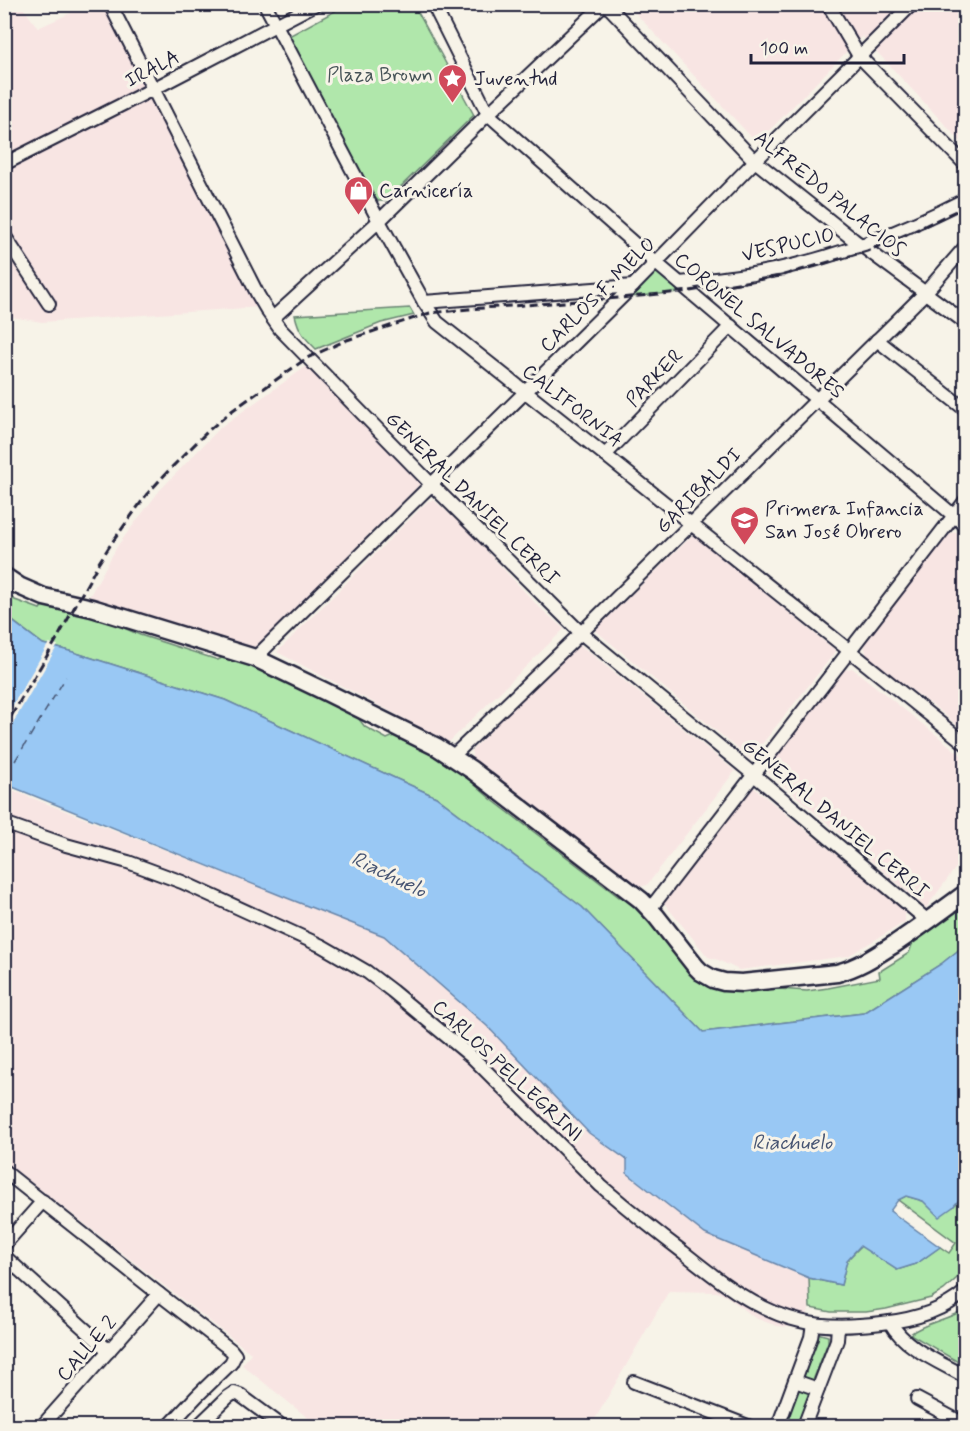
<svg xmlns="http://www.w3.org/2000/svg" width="970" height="1431" viewBox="0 0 970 1431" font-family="Mynerve,sans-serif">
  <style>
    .built { fill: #f8e5e3 }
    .green { fill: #b0e7ab; stroke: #698473; stroke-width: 1.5 }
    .water { fill: #99c8f4; stroke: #6986aa; stroke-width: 1.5 }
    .pier { fill: #f7f3e8 }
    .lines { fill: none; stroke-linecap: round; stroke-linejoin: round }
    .ferry { stroke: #465472; stroke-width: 1.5; stroke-dasharray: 8 6; stroke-linecap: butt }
    .minor-casing { stroke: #22223b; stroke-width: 16 }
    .secondary-casing { stroke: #22223b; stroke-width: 21 }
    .minor { stroke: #f7f3e8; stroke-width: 12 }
    .secondary { stroke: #f7f3e8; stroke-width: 16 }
    .rail { stroke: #22223b; stroke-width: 3; stroke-dasharray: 9 4.5; stroke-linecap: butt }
    .labels { text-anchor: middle; stroke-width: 6; stroke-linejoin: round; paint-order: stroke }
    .street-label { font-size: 20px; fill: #22223b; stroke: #f7f3e8 }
    .park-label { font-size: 20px; fill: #465357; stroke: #f7f3e8 }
    .poi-label { font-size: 20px; fill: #22223b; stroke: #f7f3e8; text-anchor: start }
    .water-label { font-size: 21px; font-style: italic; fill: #465472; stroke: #f7f3e8 }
  </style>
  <rect width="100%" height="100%" fill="#f7f3e8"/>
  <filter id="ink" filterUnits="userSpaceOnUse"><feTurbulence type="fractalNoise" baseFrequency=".0167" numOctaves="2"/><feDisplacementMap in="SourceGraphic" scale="12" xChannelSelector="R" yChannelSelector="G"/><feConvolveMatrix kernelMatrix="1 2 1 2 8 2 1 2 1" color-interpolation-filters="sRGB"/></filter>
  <g filter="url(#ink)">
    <g class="built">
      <polygon points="4,5 21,5 38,28 88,5 103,5 260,307 42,322 5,316"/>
      <polygon points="628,5 965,5 965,146 862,36 757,143"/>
      <polygon points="307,366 420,484 254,648 89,597 118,545 160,490 222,426"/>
      <polygon points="434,500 468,531 538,606 564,629 449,742 277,652 428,501"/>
      <polygon points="959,532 965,538 965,732 939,710 867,657 864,644 873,630 946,537 951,533"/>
      <polygon points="693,535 836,651 750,759 595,630"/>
      <polygon points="579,644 735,771 647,885 638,887 472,759 472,750 574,646"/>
      <polygon points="852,668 965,758 965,868 957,866 926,908 768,772 770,761 815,707 844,670"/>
      <polygon points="752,786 892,900 905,913 905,922 848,956 739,970 718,960 708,957 663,902"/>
      <polygon points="4,787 384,936 487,1026 589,1133 627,1160 628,1174 705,1234 809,1278 810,1308 802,1328 777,1326 755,1318 728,1297 717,1292 669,1291 591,1426 318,1426 242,1365 251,1353 5,1162"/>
    </g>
    <g class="green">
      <polygon points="346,5 414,5 474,115 386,201 378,201 368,188 287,37"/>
      <polygon points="656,263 690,291 620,298"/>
      <path d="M410 308 414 315 381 323 316 349C304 337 299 332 295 315Z"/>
      <polygon points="4,592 15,600 40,609 43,605 99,617 140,635 218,660 227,655 258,666 355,714 365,727 387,739 396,735 471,774 474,784 491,799 619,897 628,895 646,914 700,982 713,989 730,991 750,987 807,991 828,988 880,978 879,971 882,970 909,953 914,939 965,900 965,945 941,964 864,1013 703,1032 582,907 436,797 225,700 73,652 43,644 5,615"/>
      <polygon points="965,1194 965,1265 957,1278 944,1290 931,1298 886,1309 866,1312 831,1312 810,1308 809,1278 841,1285 847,1260 861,1246 897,1270 916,1264 940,1247 949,1253 956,1243 898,1200 906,1196 923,1201 953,1207"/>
      <path d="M965 1309V1366L910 1334C926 1322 948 1320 965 1309Z"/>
      <polygon points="817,1333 828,1336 828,1342 812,1383 799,1379"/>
      <polygon points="796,1386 810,1391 798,1426 783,1426"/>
    </g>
    <polygon class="water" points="4,615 43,644 73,652 225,700 436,797 582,907 703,1032 864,1013 941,964 965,945 965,1193 953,1207 939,1217 923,1201 906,1196 898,1200 890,1211 940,1247 916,1264 897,1270 860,1246 847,1260 841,1285 809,1278 705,1234 627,1173 627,1160 589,1133 487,1026 384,936 287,898 5,784"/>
    <polygon class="pier" points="49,643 58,645 5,737 5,718"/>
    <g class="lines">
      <polyline class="ferry" points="15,761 66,677"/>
      <defs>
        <g id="minor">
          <polyline points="110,4 258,295 268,312 280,329 431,484 581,633 753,774 928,921"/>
          <polyline points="265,4 379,221 424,302 437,322 605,455 966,744"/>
          <polyline points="433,4 488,114 656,263 966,526"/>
          <polyline points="606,4 755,161 854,240 966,323"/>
          <polyline points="828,4 859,56 966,165"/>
          <polyline points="4,164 153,89 316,4"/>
          <polyline points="4,235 49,304"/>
          <path d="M680 283C704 280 729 278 753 274 828 261 898 234 966 199"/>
          <polyline points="424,302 633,286"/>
          <polyline points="273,318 379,221 488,114 604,4"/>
          <polyline points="877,340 966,410"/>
          <polyline points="605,455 731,326"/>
          <polyline points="255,658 633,286 755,161 912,4"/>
          <polyline points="453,756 581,633 925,293 966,246"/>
          <path d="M4 823 66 845 128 862 182 882 322 946 367 972 392 991 473 1058 601 1186C628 1209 655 1231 683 1252 718 1280 755 1310 800 1321 827 1328 855 1326 882 1323 912 1320 942 1312 966 1291"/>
          <polyline points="650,909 966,500"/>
          <polyline points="4,1171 159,1294 231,1350 235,1355 231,1363 197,1396 169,1426"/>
          <polyline points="4,1245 43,1201"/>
          <polyline points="4,1256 109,1351"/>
          <path d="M890 1322C905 1349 940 1362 966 1377"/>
          <polyline points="795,1381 818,1389"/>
          <polyline points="634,1382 748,1426"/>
          <polyline points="917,1399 966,1425"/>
          <polyline points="42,1426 159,1294"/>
          <polyline points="198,1426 228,1397 234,1393 240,1395 282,1426"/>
          <polyline points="778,1426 811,1337 813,1324"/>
          <polyline points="804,1426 837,1340 838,1326"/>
        </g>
        <path id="secondary" d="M4 576 19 586 44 597 92 608 255 658 324 691 437 747 472 770 641 900 656 916 696 967 701 972 713 979 724 982 742 983 837 973C860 967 877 955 896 943 920 927 943 910 966 893"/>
      </defs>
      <use href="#minor" class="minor-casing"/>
      <use href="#secondary" class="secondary-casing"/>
      <use href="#minor" class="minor"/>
      <use href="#secondary" class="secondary"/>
      <polyline class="rail" points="4,728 57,639 98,564 111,544 147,494 171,468 209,430 233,410 307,358 347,340 430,313 469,309 620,298 690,291 780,276 867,251 912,232 966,206"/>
    </g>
  </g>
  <defs>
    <symbol id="sight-pin" viewBox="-11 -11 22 30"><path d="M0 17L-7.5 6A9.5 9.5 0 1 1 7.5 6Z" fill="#d1495b" stroke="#f7f3e8"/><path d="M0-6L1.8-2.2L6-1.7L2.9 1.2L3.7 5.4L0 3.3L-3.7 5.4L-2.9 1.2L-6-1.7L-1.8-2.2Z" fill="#fff"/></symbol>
    <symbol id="shop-pin" viewBox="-11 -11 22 30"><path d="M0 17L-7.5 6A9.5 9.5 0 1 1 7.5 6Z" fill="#d1495b" stroke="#f7f3e8"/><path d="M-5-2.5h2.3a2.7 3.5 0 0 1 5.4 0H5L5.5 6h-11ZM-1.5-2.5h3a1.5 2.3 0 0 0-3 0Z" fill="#fff"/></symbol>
    <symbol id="school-pin" viewBox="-11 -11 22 30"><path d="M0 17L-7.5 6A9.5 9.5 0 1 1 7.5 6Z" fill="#d1495b" stroke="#f7f3e8"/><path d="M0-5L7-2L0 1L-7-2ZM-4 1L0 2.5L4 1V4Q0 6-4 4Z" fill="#fff"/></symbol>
  </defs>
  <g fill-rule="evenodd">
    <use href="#sight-pin" x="436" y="62" width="33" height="45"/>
    <use href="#shop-pin" x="342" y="174" width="33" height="45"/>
    <use href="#school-pin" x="728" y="504" width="33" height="45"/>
  </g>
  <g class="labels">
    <g class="street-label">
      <text transform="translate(152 68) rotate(-27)" y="7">IRALA</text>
      <text transform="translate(830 193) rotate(39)" y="7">ALFREDO PALACIOS</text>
      <text transform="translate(788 244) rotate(-13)" y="7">VESPUCIO</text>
      <text transform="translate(597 294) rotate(-45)" y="7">CARLOS F. MELO</text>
      <text transform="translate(760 325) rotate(40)" y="7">CORONEL SALVADORES</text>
      <text transform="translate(654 377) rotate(-46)" y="7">PARKER</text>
      <text transform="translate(573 405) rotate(38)" y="7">CALIFORNIA</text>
      <text transform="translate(698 490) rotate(-45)" y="7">GARIBALDI</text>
      <text transform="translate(473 498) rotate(45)" y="7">GENERAL DANIEL CERRI</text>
      <text transform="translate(836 818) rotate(40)" y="7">GENERAL DANIEL CERRI</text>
      <text transform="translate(508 1070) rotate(43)" y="7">CARLOS PELLEGRINI</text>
      <text transform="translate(86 1348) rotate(-49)" y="7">CALLE 2</text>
    </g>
    <g class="park-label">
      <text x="380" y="81">Plaza Brown</text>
    </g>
    <g class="poi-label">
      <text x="474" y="85">Juventud</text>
      <text x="379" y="197">Carnicería</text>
      <text x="765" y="515">Primera Infancia<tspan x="765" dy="23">San José Obrero</tspan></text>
    </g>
    <g class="water-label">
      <text transform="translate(389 874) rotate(26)" y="7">Riachuelo</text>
      <text x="792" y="1149">Riachuelo</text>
    </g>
  </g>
  <rect width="970" height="1431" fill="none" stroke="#f7f3e8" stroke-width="24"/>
  <rect x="12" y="12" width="946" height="1407" fill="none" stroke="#22223b" stroke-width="2" filter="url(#ink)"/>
  <path d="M751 54v9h153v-9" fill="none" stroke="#22223b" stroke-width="3"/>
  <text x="760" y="54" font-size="18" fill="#22223b" stroke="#f7f3e8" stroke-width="4.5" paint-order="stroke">100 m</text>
</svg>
